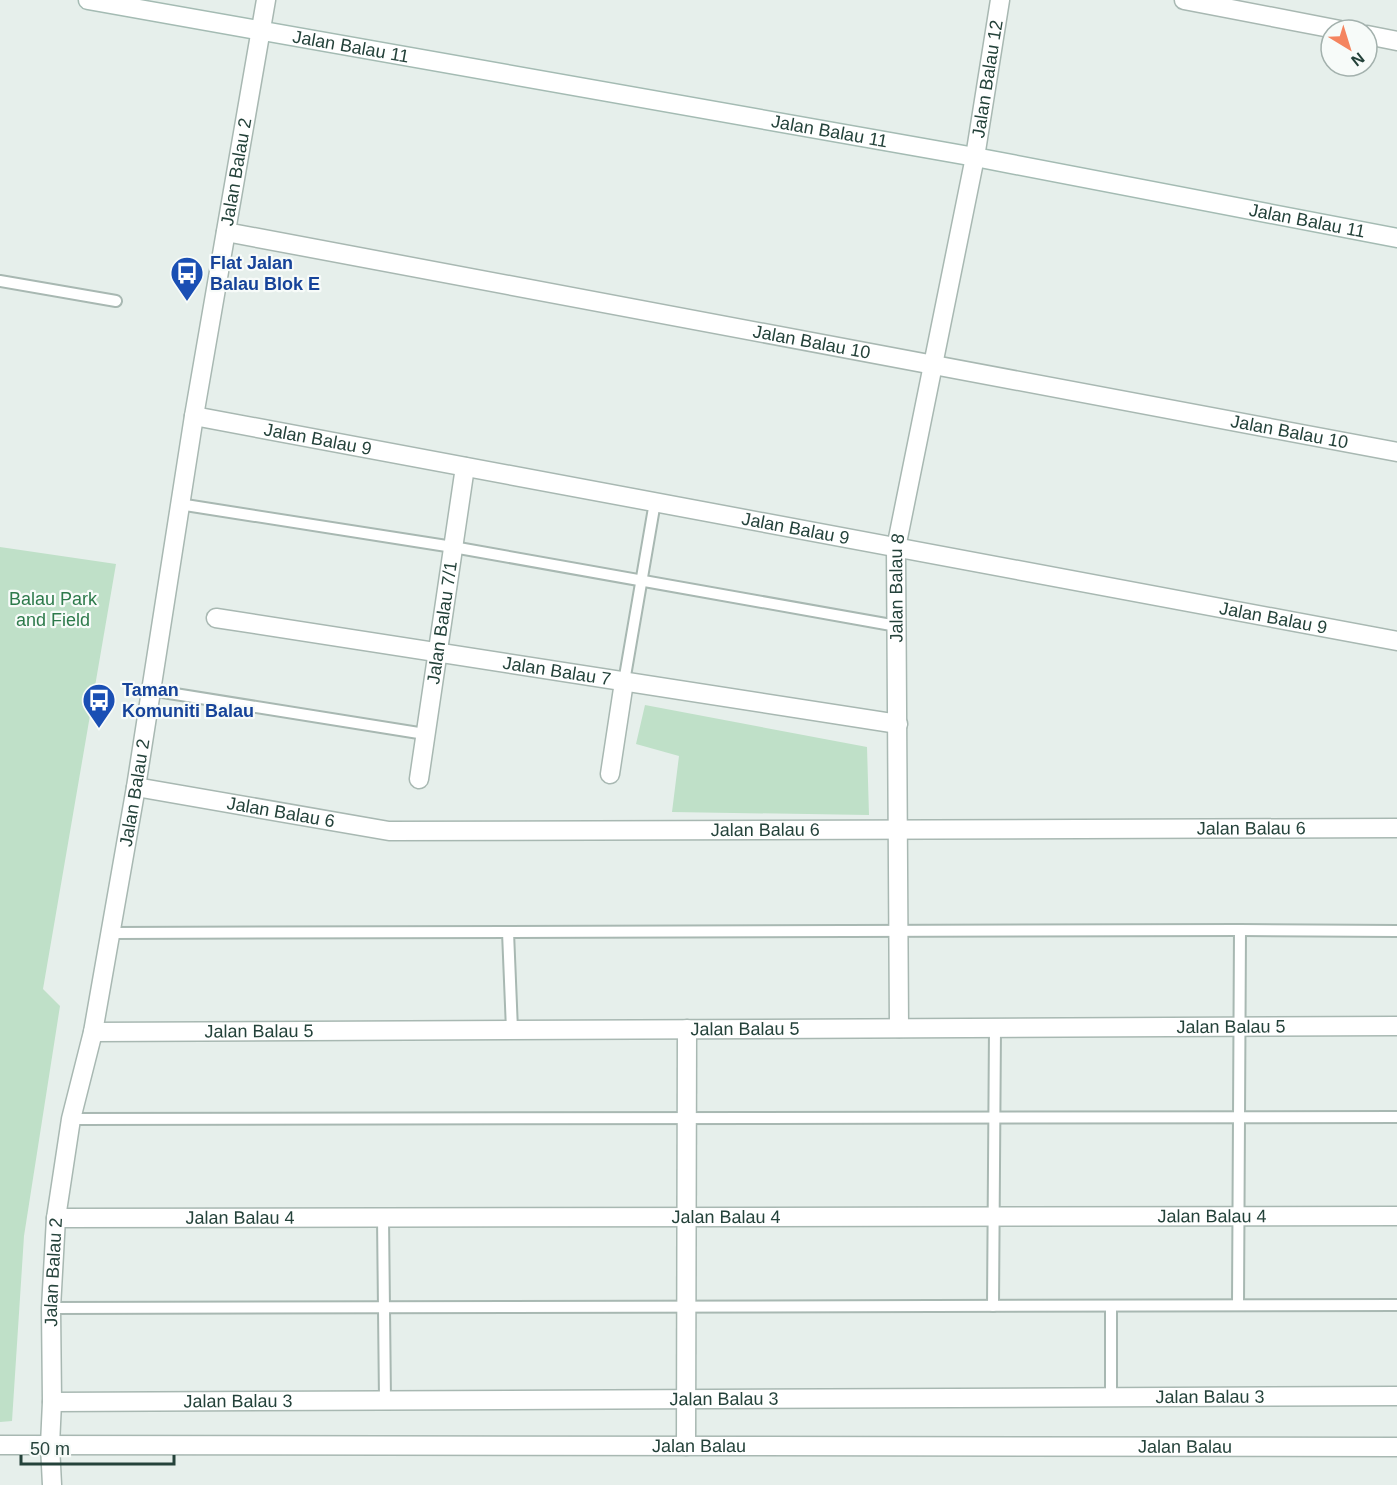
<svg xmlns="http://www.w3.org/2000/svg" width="1397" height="1485" viewBox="0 0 1397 1485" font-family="Helvetica,sans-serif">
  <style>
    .green { fill: #bfe0c8 }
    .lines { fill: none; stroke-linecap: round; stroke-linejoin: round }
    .lane-casing { stroke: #a8b8b2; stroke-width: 14 }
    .street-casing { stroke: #a8b8b2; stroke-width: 21 }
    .secondary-casing { stroke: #a4bbb3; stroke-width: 21 }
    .lane { stroke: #fff; stroke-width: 10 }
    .street { stroke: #fff; stroke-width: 18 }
    .secondary { stroke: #fff; stroke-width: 18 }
    .labels { text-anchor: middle; stroke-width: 4.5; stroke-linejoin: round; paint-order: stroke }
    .street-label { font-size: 18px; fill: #24423a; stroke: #f7fbf9 }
    .transit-label { font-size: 18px; font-weight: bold; fill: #164399; stroke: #f7fbf9; text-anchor: start }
    .park-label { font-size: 18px; fill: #2d7a4b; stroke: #f7fbf9 }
  </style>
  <rect width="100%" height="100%" fill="#e6efeb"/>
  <g class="green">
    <polygon points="0,547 116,564 43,989 60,1006 24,1236 12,1421 0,1422"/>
    <polygon points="645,705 867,747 869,815 672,812 679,756 636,744"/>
  </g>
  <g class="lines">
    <defs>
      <g id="lane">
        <polyline points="0,281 116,301"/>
        <polyline points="179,504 453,547 897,626"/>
        <polyline points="624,682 655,502"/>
        <polyline points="150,690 425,734"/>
        <polyline points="508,932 512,1030"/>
        <polyline points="110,933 1240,930 1397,931"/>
        <polyline points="71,1119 1397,1117"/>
        <polyline points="383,1218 385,1400"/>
        <polyline points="1238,1305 1240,930"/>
        <polyline points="993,1306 995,1028"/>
        <polyline points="1111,1306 1111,1397"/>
        <polyline points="51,1308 1397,1305"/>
      </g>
      <g id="street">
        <polyline points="1184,0 1340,30"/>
        <polyline points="1367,35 1397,41"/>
        <path id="s1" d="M226 232 1397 452"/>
        <path id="s2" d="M194 416 1397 641"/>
        <path id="s3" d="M216 618 898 724"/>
        <polyline points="610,774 624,682"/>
        <path id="s4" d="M419 779 465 467"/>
        <path id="s5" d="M136 787 389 831 1397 828"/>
        <path id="s6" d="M899 1028 896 548 975 157 1000 0"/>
        <path id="s7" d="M93 1032 1397 1026"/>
        <path id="s8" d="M56 1218 1397 1216"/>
        <path id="s9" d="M52 1402 1397 1396"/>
        <path id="s10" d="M0 1445 1397 1447"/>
        <polyline points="686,1446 687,1029"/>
        <path id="s11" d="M52 1485 50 1445 52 1402 51 1308 56 1218 71 1119 93 1032 136 787 194 416 266 0"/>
      </g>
      <g id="secondary">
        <path id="s12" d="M88 0 975 157 1397 238"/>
      </g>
    </defs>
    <use href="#lane" class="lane-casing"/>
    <use href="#street" class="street-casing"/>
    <use href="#secondary" class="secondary-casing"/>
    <use href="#lane" class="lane"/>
    <use href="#street" class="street"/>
    <use href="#secondary" class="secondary"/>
  </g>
  <defs>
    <symbol id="bus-pin" viewBox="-11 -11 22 30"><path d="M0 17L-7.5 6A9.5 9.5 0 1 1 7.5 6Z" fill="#1a4fb4" stroke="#f7fbf9"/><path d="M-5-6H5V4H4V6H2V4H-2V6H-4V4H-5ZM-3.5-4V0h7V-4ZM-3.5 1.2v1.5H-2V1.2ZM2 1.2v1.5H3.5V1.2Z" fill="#fff"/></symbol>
  </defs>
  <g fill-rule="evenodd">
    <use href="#bus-pin" x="168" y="254" width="38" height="52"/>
    <use href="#bus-pin" x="80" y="681" width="38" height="52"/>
  </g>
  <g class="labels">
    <g class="street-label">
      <text dy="6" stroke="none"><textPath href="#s12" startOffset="267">Jalan Balau 11</textPath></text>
      <text dy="6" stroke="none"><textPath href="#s6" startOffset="958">Jalan Balau 12</textPath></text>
      <text dy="6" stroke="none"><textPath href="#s12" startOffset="753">Jalan Balau 11</textPath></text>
      <text dy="6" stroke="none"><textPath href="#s11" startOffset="1329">Jalan Balau 2</textPath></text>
      <text dy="6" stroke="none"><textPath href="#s12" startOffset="1239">Jalan Balau 11</textPath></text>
      <text dy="6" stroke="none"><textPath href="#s1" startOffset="596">Jalan Balau 10</textPath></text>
      <text dy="6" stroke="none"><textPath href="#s1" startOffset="1082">Jalan Balau 10</textPath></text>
      <text dy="6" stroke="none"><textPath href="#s2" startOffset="126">Jalan Balau 9</textPath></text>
      <text dy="6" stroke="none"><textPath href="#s2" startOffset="612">Jalan Balau 9</textPath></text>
      <text dy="6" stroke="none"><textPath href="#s6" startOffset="440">Jalan Balau 8</textPath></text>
      <text dy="6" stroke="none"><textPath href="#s2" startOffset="1098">Jalan Balau 9</textPath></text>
      <text dy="6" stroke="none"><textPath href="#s4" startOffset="158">Jalan Balau 7/1</textPath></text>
      <text dy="6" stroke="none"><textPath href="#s3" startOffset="345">Jalan Balau 7</textPath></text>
      <text dy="6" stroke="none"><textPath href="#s11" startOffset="700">Jalan Balau 2</textPath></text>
      <text dy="6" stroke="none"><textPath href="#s5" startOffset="147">Jalan Balau 6</textPath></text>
      <text dy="6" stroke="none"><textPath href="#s5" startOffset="1119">Jalan Balau 6</textPath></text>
      <text dy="6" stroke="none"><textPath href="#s5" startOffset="633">Jalan Balau 6</textPath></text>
      <text dy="6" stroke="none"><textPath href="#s7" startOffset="1138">Jalan Balau 5</textPath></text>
      <text dy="6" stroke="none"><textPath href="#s7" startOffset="652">Jalan Balau 5</textPath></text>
      <text dy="6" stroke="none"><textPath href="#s7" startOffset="166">Jalan Balau 5</textPath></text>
      <text dy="6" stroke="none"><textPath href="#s8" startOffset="670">Jalan Balau 4</textPath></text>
      <text dy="6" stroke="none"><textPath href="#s8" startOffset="1156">Jalan Balau 4</textPath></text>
      <text dy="6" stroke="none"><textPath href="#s8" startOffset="184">Jalan Balau 4</textPath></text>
      <text dy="6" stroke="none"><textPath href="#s11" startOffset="213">Jalan Balau 2</textPath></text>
      <text dy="6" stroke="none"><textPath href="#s9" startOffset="1158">Jalan Balau 3</textPath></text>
      <text dy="6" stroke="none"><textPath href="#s9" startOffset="672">Jalan Balau 3</textPath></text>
      <text dy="6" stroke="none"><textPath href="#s9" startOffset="186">Jalan Balau 3</textPath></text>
      <text dy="6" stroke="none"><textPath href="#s10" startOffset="699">Jalan Balau</textPath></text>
      <text dy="6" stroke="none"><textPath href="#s10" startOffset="1185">Jalan Balau</textPath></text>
    </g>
    <g class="transit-label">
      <text x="210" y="269">Flat Jalan<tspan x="210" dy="21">Balau Blok E</tspan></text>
      <text x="122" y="696">Taman<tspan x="122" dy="21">Komuniti Balau</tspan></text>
    </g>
    <g class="park-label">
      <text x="53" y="605">Balau Park<tspan x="53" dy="21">and Field</tspan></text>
    </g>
  </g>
  <g transform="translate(1349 48) rotate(142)"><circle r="28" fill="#f7fbf9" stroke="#a3b1ad" stroke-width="1.5"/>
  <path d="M0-4.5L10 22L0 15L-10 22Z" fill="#f4845f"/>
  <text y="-9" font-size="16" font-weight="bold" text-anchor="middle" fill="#24423a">N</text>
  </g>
  <path d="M21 1455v9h153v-9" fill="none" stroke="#24423a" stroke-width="3"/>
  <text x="30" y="1455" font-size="18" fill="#24423a" stroke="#f7fbf9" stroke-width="4.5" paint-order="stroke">50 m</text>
</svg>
